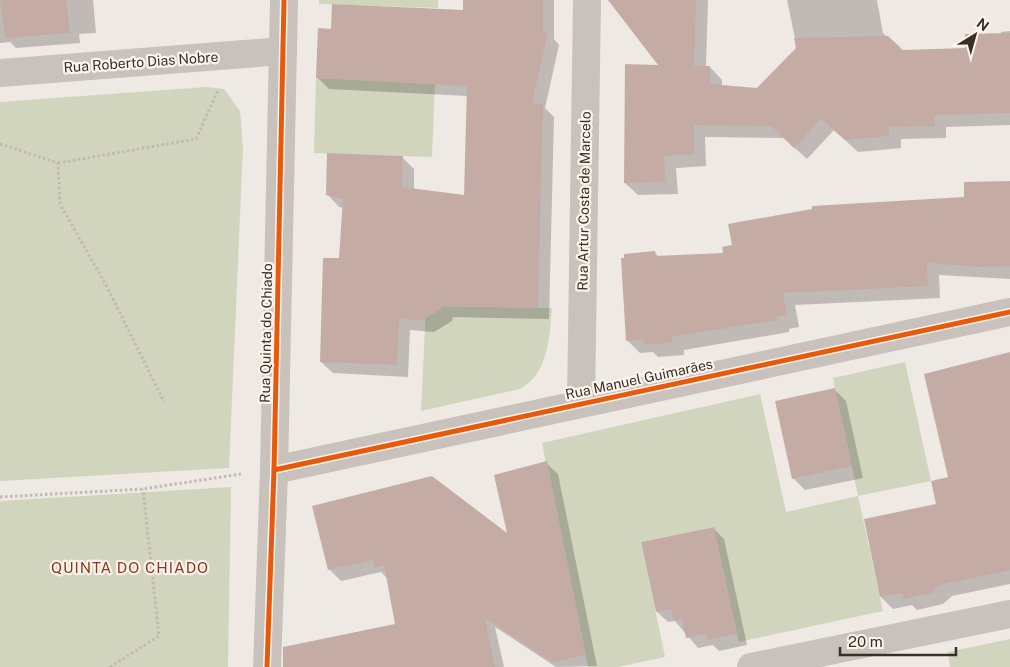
<svg xmlns="http://www.w3.org/2000/svg" width="1010" height="667" viewBox="0 0 1010 667" font-family="'Public Sans',sans-serif">
  <style>
    .green { fill: #d1d5bd }
    .shadow { fill: #0003 }
    .building { fill: #c4aca5 }
    .lines { fill: none; stroke-linecap: round; stroke-linejoin: round }
    .path { stroke: #c1bab4; stroke-width: 3; stroke-dasharray: 2.5 2.5; stroke-linecap: butt }
    .minor { stroke: #c8c1bc; stroke-width: 28 }
    .cycleway-casing { stroke: #fbf4ec; stroke-width: 8 }
    .cycleway { stroke: #e8590c; stroke-width: 5 }
    .labels { text-anchor: middle; stroke-width: 4.5; stroke-linejoin: round; paint-order: stroke }
    .street-label { font-size: 14px; fill: #3a2e29; stroke: #fbf4ec }
    .neighbourhood-label { font-size: 15px; letter-spacing: 1px; fill: #8e361e; stroke: #fbf4ec }
  </style>
  <rect width="100%" height="100%" fill="#efe9e4"/>
  <g class="green">
    <polygon points="319,0 438,0 438,8 319,4"/>
    <polygon points="316,78 435,84 432,157 314,153"/>
    <polygon points="206,87 224,89 240,111 243,147 229,468 0,481 0,102"/>
    <path d="M426 306 552 308C549 337 549 373 520 389L421 411Z"/>
    <polygon points="905,362 931,481 858,496 883,611 739,642 713,527 641,542 665,657 618,667 588,667 542,443 760,394 786,512 858,496 833,378"/>
    <polygon points="231,487 228,667 0,667 0,501"/>
    <polygon points="1010,639 1010,667 950,667 948,652"/>
  </g>
  <g class="shadow">
    <polygon points="0,0 93,0 96,33 79,34 80,43 16,48 10,42 0,43"/>
    <polygon points="464,0 554,0 554,39 559,45 545,108 554,117 549,319 453,317 452,321 434,332 410,330 408,377 333,373 321,362 340,260 344,208 339,207 328,195 403,158 414,169 414,190 465,197 468,96 329,89 318,78 332,31 464,11"/>
    <polygon points="623,0 708,0 706,67 710,67 722,80 722,87 757,90 797,48 787,0 877,0 883,33 902,51 966,49 1002,35 1001,32 1010,31 1010,125 946,127 946,138 901,139 901,148 858,152 834,130 807,159 784,138 705,137 706,166 676,168 678,194 638,195 625,183 661,66"/>
    <polygon points="1010,182 1010,279 939,275 940,298 795,305 799,327 789,329 789,332 684,350 684,355 658,357 653,352 640,353 627,340 655,253 659,257 725,254 966,198"/>
    <polygon points="1010,354 1010,584 952,596 943,604 917,610 912,605 893,609 881,597 938,505"/>
    <polygon points="834,389 846,401 863,478 805,490 793,478"/>
    <polygon points="546,463 558,474 597,666 556,667 495,627 504,667 313,667 396,625 388,579 381,572 341,581 329,569 313,506 509,536"/>
    <polygon points="713,528 724,539 747,645 719,651 713,645 698,648 675,621 668,622 657,612"/>
  </g>
  <g class="building">
    <polygon points="0,0 66,0 70,33 5,38"/>
    <polygon points="463,0 543,0 543,32 548,32 532,103 543,104 538,308 441,306 441,309 422,320 399,319 397,365 320,362 323,258 339,258 343,199 326,195 327,153 403,156 402,187 464,195 467,86 316,78 318,28 331,29 332,4 463,10"/>
    <polygon points="608,0 696,0 694,66 710,66 710,84 757,88 796,48 794,38 888,36 903,50 965,48 965,34 1010,33 1010,113 934,115 935,126 889,127 889,136 845,140 821,119 794,148 771,126 694,125 694,154 664,156 666,182 624,183 625,64 658,65"/>
    <polygon points="1010,181 1010,266 982,267 927,263 928,286 783,293 787,315 777,317 777,320 672,337 672,343 645,345 644,339 626,341 621,258 624,258 624,254 655,251 656,256 723,253 722,247 732,245 728,224 812,209 812,206 964,197 964,182"/>
    <polygon points="1010,352 1010,570 940,585 931,593 904,599 902,593 880,597 864,519 936,504 931,481 948,477 924,374"/>
    <polygon points="835,388 852,466 792,479 775,401"/>
    <polygon points="547,461 586,655 552,662 485,618 495,667 283,667 283,647 395,624 384,565 375,568 373,560 328,570 312,506 432,476 507,533 494,475"/>
    <polygon points="714,527 737,634 707,640 706,634 686,638 682,619 674,621 671,609 656,612 641,542"/>
  </g>
  <g class="lines">
    <g class="path">
      <polyline points="0,144 58,163 60,204 107,287 164,402"/>
      <polyline points="58,163 196,139 218,90"/>
      <polyline points="0,497 143,489 241,474"/>
      <polyline points="110,667 159,636 143,489"/>
    </g>
    <g class="minor">
      <polyline points="0,73 283,51"/>
      <polyline points="581,402 587,0"/>
      <polyline points="274,470 1010,312"/>
      <polyline points="267,667 274,470 284,0"/>
      <polyline points="751,667 1010,614"/>
    </g>
    <defs>
      <g id="cycleway">
        <polyline points="274,470 1010,312"/>
        <polyline points="267,667 274,470 284,0"/>
      </g>
    </defs>
    <use href="#cycleway" class="cycleway-casing"/>
    <use href="#cycleway" class="cycleway"/>
  </g>
  <g class="labels">
    <g class="street-label">
      <text transform="translate(141 62) rotate(-4)" y="5">Rua Roberto Dias Nobre</text>
      <text transform="translate(584 201) rotate(-89)" y="5">Rua Artur Costa de Marcelo</text>
      <text transform="translate(266 333) rotate(-89)" y="5">Rua Quinta do Chiado</text>
      <text transform="translate(639 379) rotate(-12)" y="5">Rua Manuel Guimarães</text>
    </g>
    <g class="neighbourhood-label">
      <text x="130" y="573">QUINTA DO CHIADO</text>
    </g>
  </g>
  <g transform="translate(975 35) rotate(37)" stroke="#fbf4ec" stroke-width="4" paint-order="stroke">
  <path d="M0-4L9 19L0 12L-9 19Z" fill="#3a2e29"/>
  <text y="-8" font-size="14" font-weight="bold" text-anchor="middle" fill="#3a2e29">N</text>
  </g>
  <path d="M840 647v8h116v-8" fill="none" stroke="#3a2e29" stroke-width="2.5"/>
  <text x="848" y="647" font-size="15" fill="#3a2e29" stroke="#fbf4ec" stroke-width="4" paint-order="stroke">20 m</text>
</svg>
